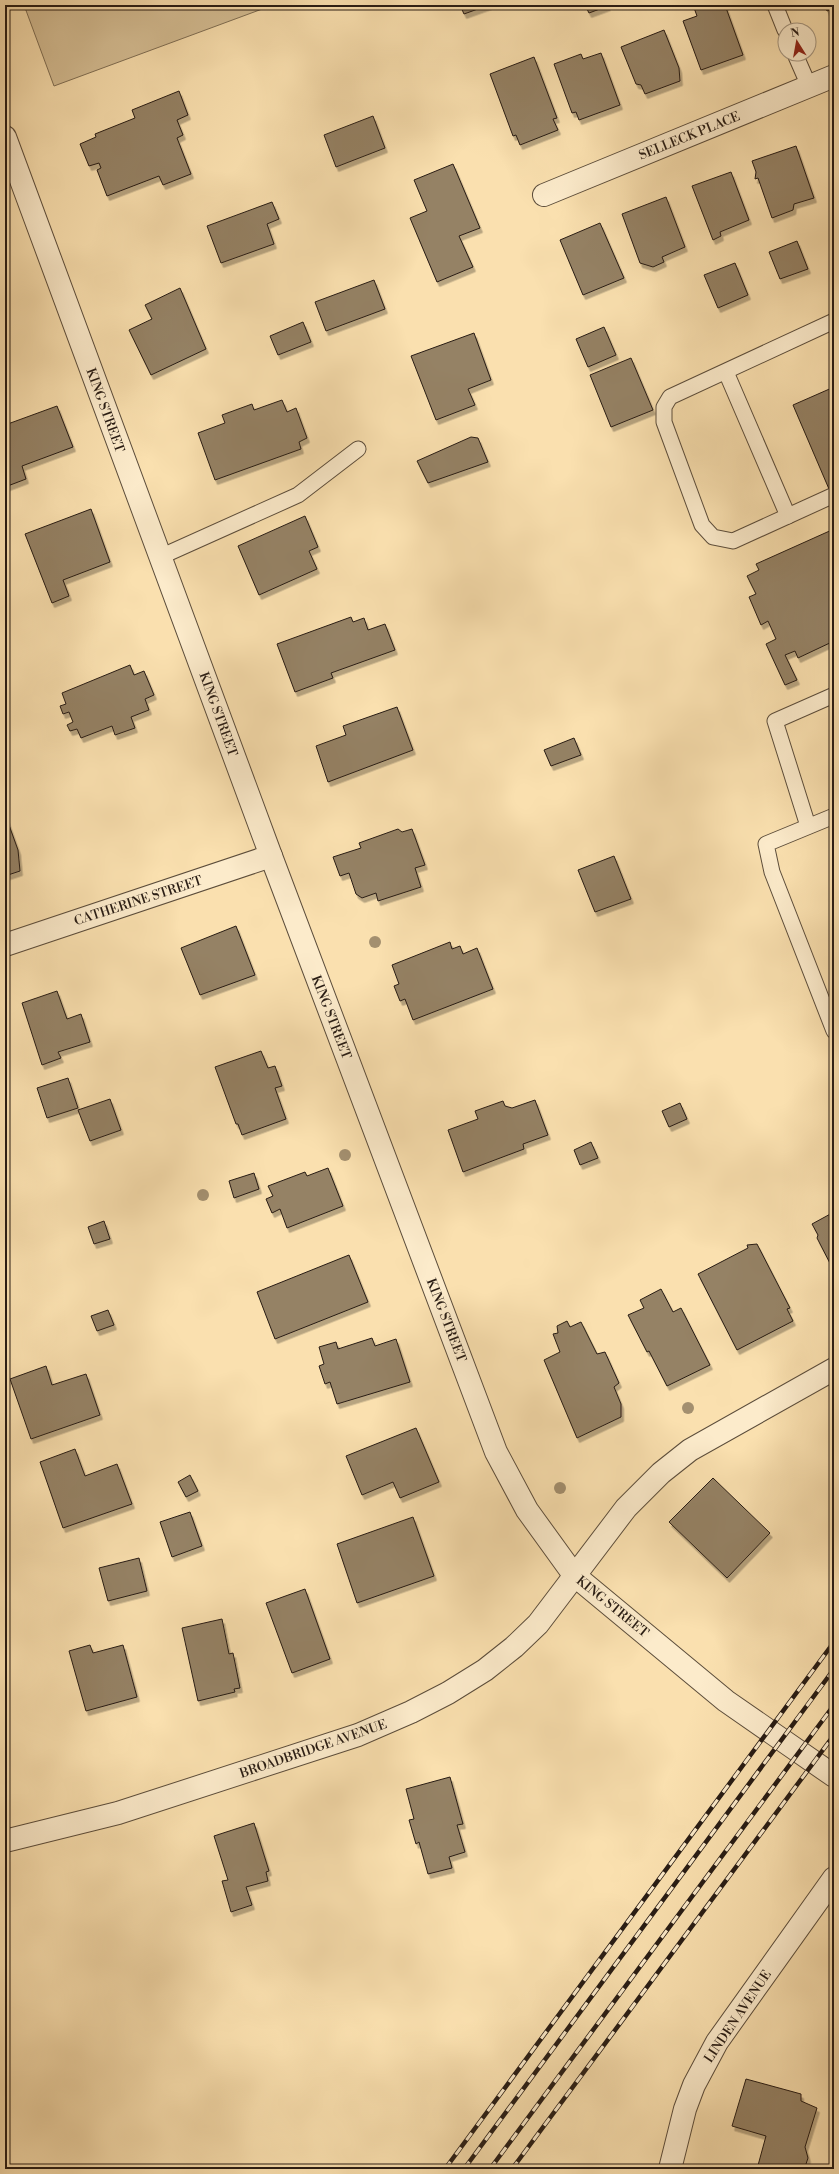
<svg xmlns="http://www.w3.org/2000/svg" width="839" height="2174" viewBox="0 0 839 2174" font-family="'Libre Bodoni',serif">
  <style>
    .green { fill: #d6bf95; stroke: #7f6e54 }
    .building { fill: #958265; stroke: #281c14; filter: url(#shadow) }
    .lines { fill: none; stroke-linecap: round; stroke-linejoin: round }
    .service-casing { stroke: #5c4d3b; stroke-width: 17 }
    .minor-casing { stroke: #5c4d3b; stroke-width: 24 }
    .tertiary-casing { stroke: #5c4d3b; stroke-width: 24 }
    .service { stroke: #fcebcb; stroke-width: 15 }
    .minor { stroke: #fcebcb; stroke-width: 22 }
    .tertiary { stroke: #fcebcb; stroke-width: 22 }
    .rail-casing { stroke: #281c14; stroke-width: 4.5 }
    .rail { stroke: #fcebcb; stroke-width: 3; stroke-dasharray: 9; stroke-linecap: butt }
    .tree { fill: #a38f6f }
    .labels { text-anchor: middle; stroke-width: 3.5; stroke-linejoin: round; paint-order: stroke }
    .street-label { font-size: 13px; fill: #281c14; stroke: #fcebcb }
  </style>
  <defs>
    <filter id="shadow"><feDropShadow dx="2.5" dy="4.5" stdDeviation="0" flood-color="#0004"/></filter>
  </defs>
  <rect width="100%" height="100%" fill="#fae0af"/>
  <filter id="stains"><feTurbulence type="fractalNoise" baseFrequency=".005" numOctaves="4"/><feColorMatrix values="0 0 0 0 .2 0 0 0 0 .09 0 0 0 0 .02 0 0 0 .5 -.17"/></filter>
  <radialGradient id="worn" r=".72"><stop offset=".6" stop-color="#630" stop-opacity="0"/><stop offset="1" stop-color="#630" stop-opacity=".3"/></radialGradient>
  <polygon class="green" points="24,5 273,5 54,86"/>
  <g class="building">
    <polygon points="460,5 489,5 464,14"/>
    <polygon points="585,5 607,5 608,6 589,13"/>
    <polygon points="693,5 719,5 719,7 725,5 743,55 701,70 683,21 697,16"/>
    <polygon points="825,5 834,5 834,8 827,11"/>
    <polygon points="664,30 679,68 680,81 645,94 641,85 636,84 621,47"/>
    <polygon points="601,53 620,105 579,120 576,112 572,113 554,64 581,54 583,59"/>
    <polygon points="534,57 557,118 553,119 558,130 520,145 516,135 513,136 490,74"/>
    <polygon points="179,91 188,115 177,120 183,135 177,138 191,174 163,185 159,176 107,196 97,170 101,168 99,163 89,166 80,144 96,137 95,134 135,118 132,110"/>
    <polygon points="373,116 385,148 336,167 324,135"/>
    <polygon points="796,146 814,198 794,204 793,210 772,218 758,178 755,179 756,172 752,161"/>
    <polygon points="453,164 480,228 459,236 473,267 437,282 410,218 427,211 414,180"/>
    <polygon points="731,172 749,220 720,232 721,236 713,240 692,186"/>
    <polygon points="666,197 685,247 662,257 664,262 653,267 640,263 622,214"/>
    <polygon points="272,202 279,219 267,224 274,244 221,263 207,226"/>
    <polygon points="600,223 624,278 583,295 560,240"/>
    <polygon points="797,241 808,269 780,279 769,252"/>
    <polygon points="735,263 748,295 718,308 704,275"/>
    <polygon points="374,280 385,309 326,331 315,302"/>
    <polygon points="180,288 206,349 151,375 129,330 152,319 145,305"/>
    <polygon points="303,322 311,342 278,355 270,336"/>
    <polygon points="604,327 616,355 588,367 576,339"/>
    <polygon points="474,333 491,380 468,389 475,405 436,420 411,356"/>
    <polygon points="631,358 653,410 611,427 590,375"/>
    <polygon points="834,387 834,487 829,489 793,405"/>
    <polygon points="282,400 287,412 296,408 307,438 299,442 301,449 215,480 198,433 225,423 222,415 252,404 254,410"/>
    <polygon points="57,406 73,447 22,466 26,479 5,487 5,425"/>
    <polygon points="471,437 478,438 488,462 428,483 417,461"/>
    <polygon points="91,509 110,562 63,580 69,596 52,603 25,534"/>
    <polygon points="305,516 318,547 309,551 317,569 259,595 238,546"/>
    <polygon points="834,529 834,641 798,658 795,651 785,655 797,680 785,685 766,644 776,639 768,621 761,625 749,597 756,594 747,576 759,570 756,564"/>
    <polygon points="351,617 353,622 364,618 368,630 385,624 395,650 331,673 333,678 295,692 277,644"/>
    <polygon points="130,665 134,675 144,671 154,695 145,699 149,710 131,717 135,728 115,735 112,726 81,738 77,729 70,731 67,725 73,722 69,712 63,714 60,706 66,704 62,693"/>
    <polygon points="397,707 413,750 328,782 316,746 346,735 343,726"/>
    <polygon points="574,738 581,755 551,766 544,750"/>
    <polygon points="5,814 18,850 20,871 5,876"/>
    <polygon points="398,829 402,832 412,829 425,865 415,868 421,887 378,901 376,893 362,898 356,894 349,873 340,876 333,857 361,848 359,843"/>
    <polygon points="614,856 631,899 595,912 578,870"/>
    <polygon points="236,926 255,975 200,995 181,948"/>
    <polygon points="450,942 452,949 460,946 463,954 477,948 493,989 413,1020 405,999 400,1001 394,986 399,984 392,965"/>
    <polygon points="57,991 67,1019 81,1014 90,1042 58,1052 61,1058 42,1065 22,1003"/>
    <polygon points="261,1051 268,1068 275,1066 282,1086 275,1088 286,1119 242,1135 238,1124 236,1124 215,1067"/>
    <polygon points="68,1078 78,1108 47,1118 37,1088"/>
    <polygon points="110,1099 121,1130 90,1141 78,1110"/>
    <polygon points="535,1100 548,1135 523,1144 524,1149 463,1172 448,1130 478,1119 475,1111 503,1101 505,1106 512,1108"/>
    <polygon points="680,1103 687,1119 669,1127 662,1111"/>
    <polygon points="591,1142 598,1158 580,1165 574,1150"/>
    <polygon points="328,1168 343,1206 287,1228 280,1209 272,1213 266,1199 273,1196 268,1186 305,1172 307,1176"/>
    <polygon points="254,1173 259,1189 234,1198 229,1181"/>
    <polygon points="834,1212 834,1271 817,1238 818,1235 812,1224"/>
    <polygon points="104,1221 110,1239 94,1244 88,1227"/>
    <polygon points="757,1244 790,1308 787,1309 793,1321 737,1350 698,1274 748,1248 747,1245"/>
    <polygon points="349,1255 368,1302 275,1339 257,1292"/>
    <polygon points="661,1289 673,1312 681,1308 710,1365 667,1386 649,1351 647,1352 628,1315 644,1308 640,1300"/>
    <polygon points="108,1310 114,1325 97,1331 91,1316"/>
    <polygon points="567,1321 570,1327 581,1322 597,1354 605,1352 619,1383 614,1387 621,1404 621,1417 577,1438 544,1360 560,1352 553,1334 558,1333 557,1326"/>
    <polygon points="372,1338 375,1346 396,1339 410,1382 337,1404 330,1382 325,1384 319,1366 324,1364 319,1347 336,1342 338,1349"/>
    <polygon points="46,1366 52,1385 86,1374 100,1415 31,1439 10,1379"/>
    <polygon points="416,1428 439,1482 400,1498 393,1482 362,1495 346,1456"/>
    <polygon points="75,1449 85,1476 117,1464 132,1504 63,1528 40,1462"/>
    <polygon points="190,1475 198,1491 186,1497 178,1482"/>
    <polygon points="713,1478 770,1533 727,1578 669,1522"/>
    <polygon points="190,1512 202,1546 172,1557 160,1522"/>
    <polygon points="413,1517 434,1576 357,1603 337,1544"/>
    <polygon points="139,1558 147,1591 108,1601 99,1568"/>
    <polygon points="305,1589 330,1659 292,1673 266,1603"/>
    <polygon points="222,1619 229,1654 233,1653 240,1688 234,1689 235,1692 198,1701 182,1628"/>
    <polygon points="90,1645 93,1653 123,1645 137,1697 86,1711 69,1651"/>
    <polygon points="450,1777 463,1824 457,1825 465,1852 449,1857 452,1868 428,1874 419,1842 416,1844 409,1820 414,1819 406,1789"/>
    <polygon points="254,1823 269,1871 266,1872 268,1881 246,1887 252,1905 231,1912 222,1881 228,1880 214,1836"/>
    <polygon points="746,2079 801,2094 801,2101 817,2108 805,2147 808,2158 805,2167 791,2165 790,2169 757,2169 766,2136 732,2126"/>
  </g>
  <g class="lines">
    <defs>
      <g id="service">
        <polyline points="775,5 785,30"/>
        <polyline points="795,54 809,86"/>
        <polyline points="834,321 670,397 664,407 664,422 702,525 713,537 733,541 834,495"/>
        <polyline points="726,372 788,516"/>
        <polyline points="160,557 298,495 358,449"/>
        <polyline points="834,816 766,844 772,872 834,1031"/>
        <polyline points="808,826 775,721 834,695"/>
      </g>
      <g id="minor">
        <polyline points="5,137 271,856 496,1452 527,1510 574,1575 726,1701 834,1776"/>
        <polyline points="544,195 834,76"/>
        <polyline points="5,945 271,856"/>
        <polyline points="5,1841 118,1813 358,1735 411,1712 448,1693 485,1670 514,1647 538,1624 626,1508 661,1473 690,1450 834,1369"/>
      </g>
      <polyline id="tertiary" points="670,2169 685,2109 694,2085 717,2042 834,1878"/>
    </defs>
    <use href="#service" class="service-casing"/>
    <use href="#minor" class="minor-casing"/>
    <use href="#tertiary" class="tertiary-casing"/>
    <use href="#service" class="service"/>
    <use href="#minor" class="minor"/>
    <use href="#tertiary" class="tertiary"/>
    <defs>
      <g id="rail">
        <polyline points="445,2169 834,1642"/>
        <polyline points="464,2169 834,1669"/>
        <polyline points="490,2169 834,1705"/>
        <polyline points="512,2169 834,1735"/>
      </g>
    </defs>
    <use href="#rail" class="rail-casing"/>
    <use href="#rail" class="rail"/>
  </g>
  <g class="tree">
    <circle cx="375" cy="942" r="6"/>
    <circle cx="345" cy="1155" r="6"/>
    <circle cx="203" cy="1195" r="6"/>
    <circle cx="688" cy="1408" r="6"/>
    <circle cx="560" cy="1488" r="6"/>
  </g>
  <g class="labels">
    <g class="street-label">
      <text transform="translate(689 135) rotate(-22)" y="5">SELLECK PLACE</text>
      <text transform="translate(106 410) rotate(70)" y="5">KING STREET</text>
      <text transform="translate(219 714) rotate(70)" y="5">KING STREET</text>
      <text transform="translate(138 900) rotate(-18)" y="5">CATHERINE STREET</text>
      <text transform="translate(332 1017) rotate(69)" y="5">KING STREET</text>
      <text transform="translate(447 1320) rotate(69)" y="5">KING STREET</text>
      <text transform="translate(613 1606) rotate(39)" y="5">KING STREET</text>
      <text transform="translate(313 1748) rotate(-19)" y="5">BROADBRIDGE AVENUE</text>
      <text transform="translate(737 2016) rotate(-56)" y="5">LINDEN AVENUE</text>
    </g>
  </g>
  <rect width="839" height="2174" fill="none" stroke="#fae0af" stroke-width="20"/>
  <rect x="6" y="6" width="827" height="2162" fill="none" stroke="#281c14" stroke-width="2"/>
  <rect x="10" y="10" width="819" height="2154" fill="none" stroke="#281c14"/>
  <g transform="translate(797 42) rotate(349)"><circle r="19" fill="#fcebcb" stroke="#a79882"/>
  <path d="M0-3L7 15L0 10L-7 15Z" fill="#8f2418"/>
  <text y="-6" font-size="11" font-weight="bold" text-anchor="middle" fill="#281c14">N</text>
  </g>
  <rect width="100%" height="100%" filter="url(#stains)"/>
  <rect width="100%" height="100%" fill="url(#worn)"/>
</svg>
